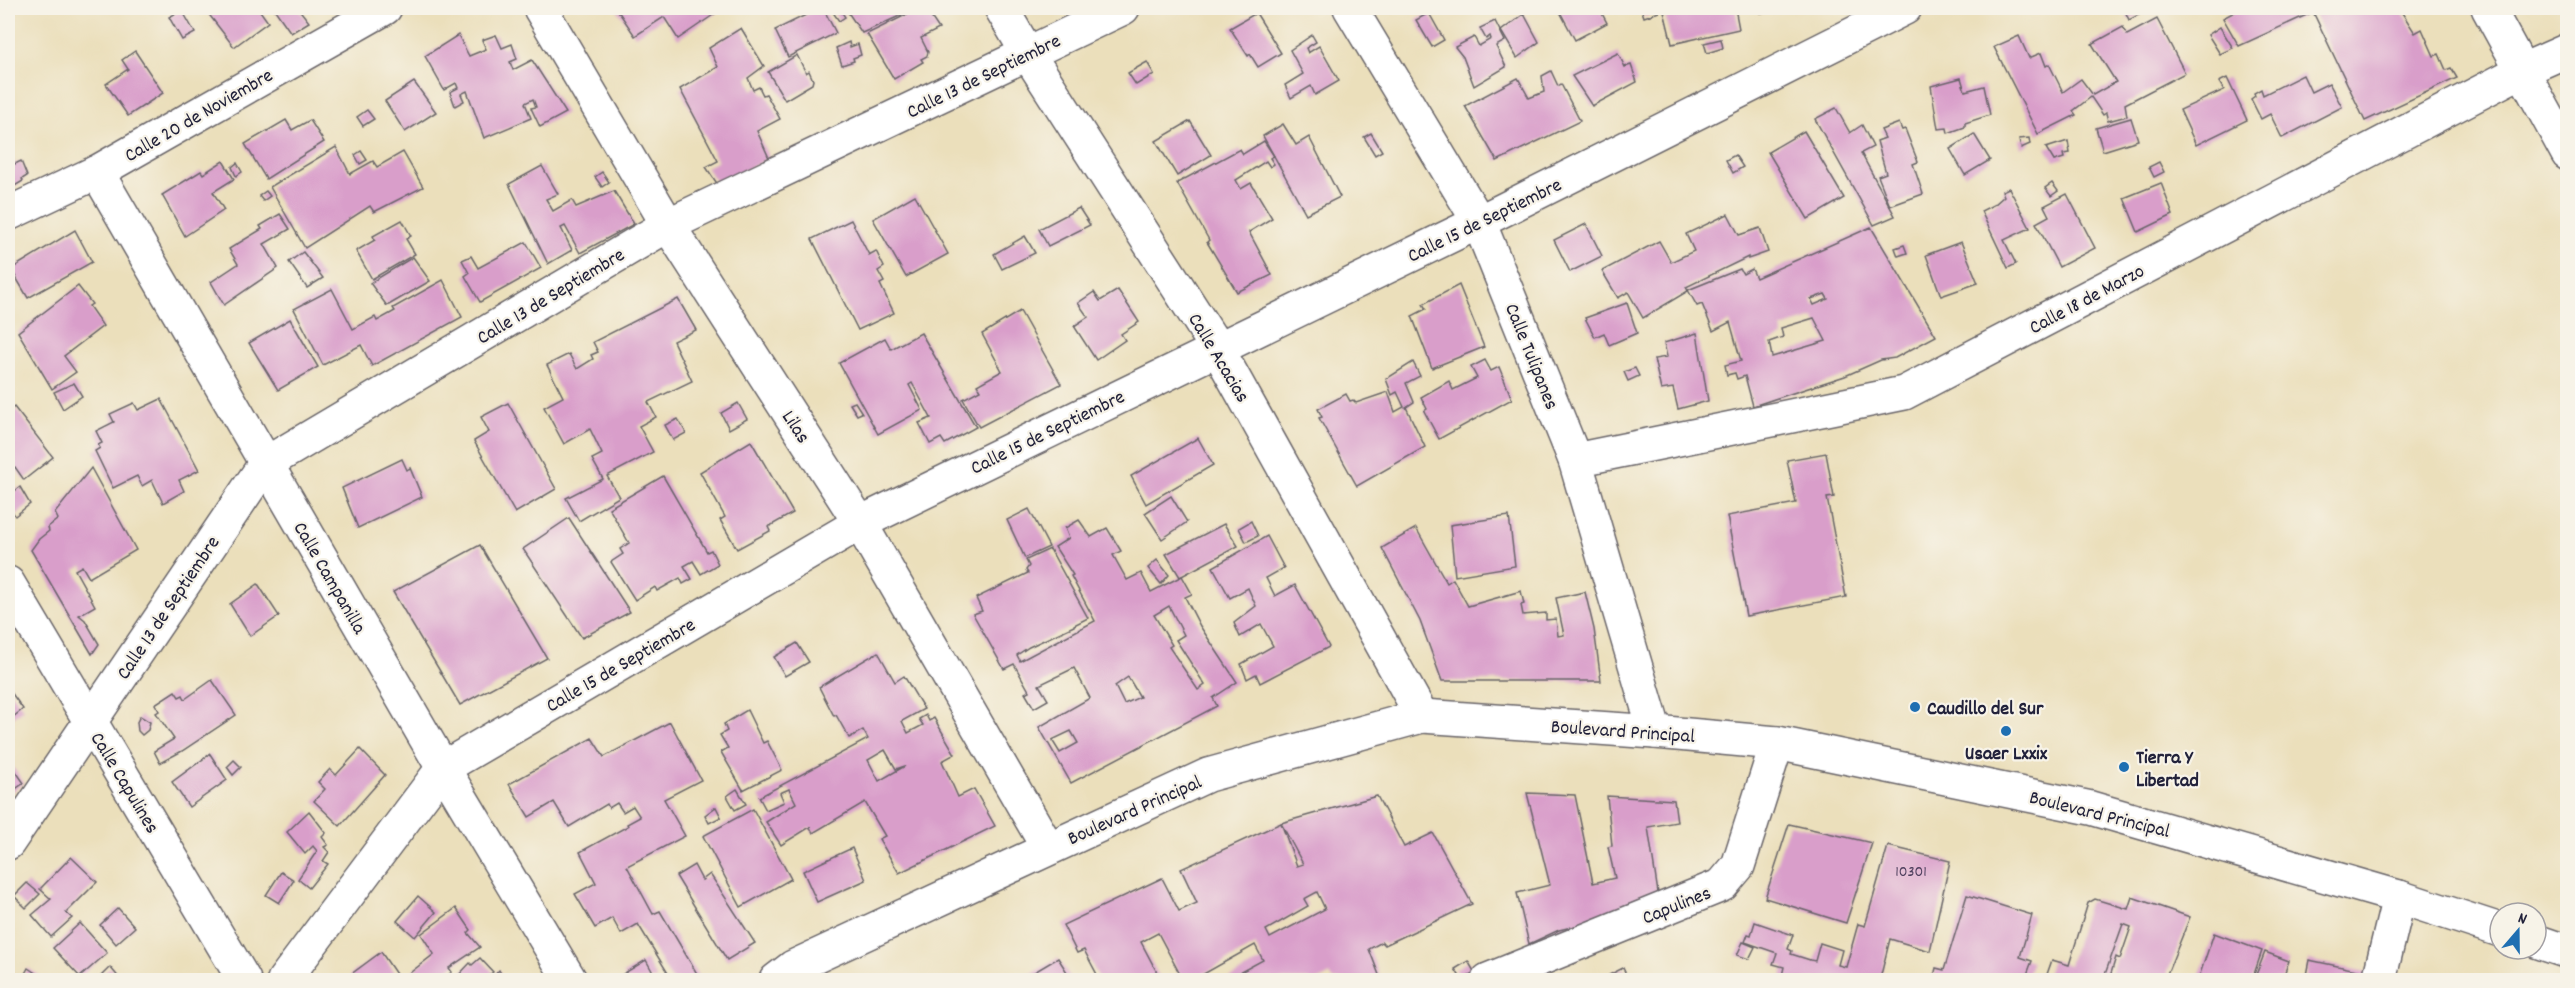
<svg xmlns="http://www.w3.org/2000/svg" width="2575" height="988" viewBox="0 0 2575 988" font-family="Dekko,sans-serif">
  <style>
    .building { fill: #d99eca; fill-rule: evenodd }
    .lines { fill: none; stroke-linecap: round; stroke-linejoin: round }
    .minor-casing { stroke: #686468; stroke-width: 36 }
    .minor { stroke: #fff; stroke-width: 33 }
    .poi-dot { fill: #1f6fb2; stroke: #f7f3e8; stroke-width: 2 }
    .labels { text-anchor: middle; stroke-width: 4.5; stroke-linejoin: round; paint-order: stroke }
    .number-label { font-size: 16px; fill: #50415f }
    .street-label { font-size: 20px; fill: #22223b; stroke: #f7f3e8 }
    .poi-label { font-size: 20px; font-weight: bold; fill: #22223b; stroke: #f7f3e8; text-anchor: start }
  </style>
  <rect width="100%" height="100%" fill="#f7f3e8"/>
  <filter id="ink" filterUnits="userSpaceOnUse"><feTurbulence type="fractalNoise" baseFrequency=".0167" numOctaves="2"/><feDisplacementMap in="SourceGraphic" scale="12" xChannelSelector="R" yChannelSelector="G"/><feConvolveMatrix kernelMatrix="1 2 1 2 8 2 1 2 1" color-interpolation-filters="sRGB"/></filter>
  <filter id="wash" filterUnits="userSpaceOnUse"><feTurbulence type="fractalNoise" baseFrequency=".008" numOctaves="4" result="noise"/><feDisplacementMap in="SourceGraphic" scale="24" xChannelSelector="R" yChannelSelector="G"/><feGaussianBlur stdDeviation="1.35" result="paint"/><feColorMatrix in="noise" values="0 0 0 0 0 0 0 0 0 0 0 0 0 0 0 0 0 1.4 0 .05"/><feComposite in="paint" operator="in"/></filter>
  <g filter="url(#wash)">
    <rect width="100%" height="100%" fill="#ebdfbb"/>
    <g id="blocks">
      <g class="building">
        <polygon points="204,8 258,8 268,22 234,47"/>
        <polygon points="279,8 298,8 309,22 291,33 275,10"/>
        <polygon points="616,8 716,8 719,11 678,39 664,17 635,36"/>
        <polygon points="820,8 823,8 836,33 788,57 775,30"/>
        <polygon points="830,8 839,8 845,17 839,21"/>
        <polygon points="845,8 917,8 862,33"/>
        <polygon points="920,8 925,8 939,29 921,38 928,52 927,56 921,59 923,62 894,79 867,34"/>
        <polygon points="1558,8 1599,8 1607,23 1575,40"/>
        <polygon points="1641,8 1658,8 1659,12 1644,17"/>
        <polygon points="1666,8 1735,8 1739,29 1672,44 1664,11"/>
        <polygon points="1760,8 1779,8 1761,13"/>
        <polygon points="2132,8 2163,8 2151,14 2148,10 2129,20 2125,11"/>
        <polygon points="2242,8 2399,8 2415,33 2422,29 2434,56 2439,54 2446,70 2451,68 2457,78 2365,121 2313,12 2239,46 2223,18"/>
        <polygon points="182,10 195,33 182,40 169,17"/>
        <polygon points="1256,13 1281,53 1258,67 1250,54 1248,56 1230,28"/>
        <polygon points="1429,13 1444,40 1432,47 1416,20"/>
        <polygon points="1524,14 1539,42 1517,58 1501,31"/>
        <polygon points="2157,19 2185,73 2125,104 2127,116 2108,121 2106,113 2103,115 2091,97 2073,111 2076,115 2038,134 1994,47 2019,36 2029,58 2041,53 2046,66 2049,64 2063,92 2081,79 2093,95 2116,82 2092,44 2123,27 2127,35"/>
        <polygon points="1495,21 1505,41 1496,46 1506,67 1474,86 1463,57 1455,47 1474,37 1479,46 1491,39 1490,36 1486,39 1480,28"/>
        <polygon points="2220,27 2233,48 2220,54 2208,35"/>
        <polygon points="741,28 764,66 748,78 753,90 759,87 763,95 766,94 780,119 757,131 769,158 718,185 706,167 718,161 680,89 718,67 709,48"/>
        <polygon points="458,35 469,56 486,49 482,40 496,35 502,48 512,44 517,59 510,62 513,70 532,60 566,113 540,127 531,108 536,107 533,99 525,103 531,118 484,138 467,91 461,94 464,101 455,106 450,92 458,88 456,83 444,90 425,56"/>
        <polygon points="1312,35 1316,42 1306,48 1308,53 1319,46 1339,81 1315,95 1311,86 1291,98 1285,85 1303,74 1290,50"/>
        <polygon points="1721,39 1723,48 1707,53 1704,43"/>
        <polygon points="849,42 850,47 858,44 861,55 853,58 854,61 842,65 836,48"/>
        <polygon points="135,51 163,93 128,116 106,84 128,69 122,60"/>
        <polygon points="1618,53 1625,67 1631,65 1637,82 1592,106 1572,76"/>
        <polygon points="797,55 806,73 809,71 813,80 812,84 785,100 768,72"/>
        <polygon points="1147,62 1154,74 1136,85 1128,73"/>
        <polygon points="1551,71 1558,86 1561,84 1580,121 1497,161 1465,106 1518,78 1529,98 1544,92 1542,76"/>
        <polygon points="2303,75 2311,92 2329,83 2342,107 2282,138 2270,114 2261,119 2251,99 2255,96 2254,93 2261,89 2263,95"/>
        <polygon points="1961,78 1965,91 1984,86 1990,115 1965,123 1965,127 1948,133 1947,128 1938,129 1931,86"/>
        <polygon points="2227,78 2247,120 2196,145 2180,110 2224,90 2219,82"/>
        <polygon points="414,82 436,112 405,132 385,101"/>
        <polygon points="1836,108 1850,133 1862,125 1873,147 1861,153 1895,216 1874,225 1815,119"/>
        <polygon points="367,110 374,119 363,126 357,117"/>
        <polygon points="2131,118 2138,140 2103,151 2096,128"/>
        <polygon points="286,120 292,130 310,120 324,142 266,179 245,144"/>
        <polygon points="1190,121 1211,155 1177,176 1156,141"/>
        <polygon points="1899,123 1902,130 1905,129 1918,162 1913,164 1923,194 1890,206 1878,176 1886,173 1877,141 1885,138 1881,130"/>
        <polygon points="1283,124 1296,145 1309,137 1340,197 1306,214 1263,136"/>
        <polygon points="1804,131 1844,198 1808,219 1768,152"/>
        <polygon points="1371,133 1382,151 1375,155 1364,137"/>
        <polygon points="1974,134 1990,160 1965,175 1950,149"/>
        <polygon points="2029,138 2030,144 2021,148 2019,139"/>
        <polygon points="1264,141 1274,156 1270,158 1274,164 1270,167 1266,161 1236,180 1241,189 1251,183 1272,218 1249,232 1272,275 1237,292 1207,242 1209,240 1177,183 1240,149 1243,154"/>
        <polygon points="2068,141 2070,153 2063,154 2064,158 2054,161 2046,148"/>
        <polygon points="336,147 350,174 373,161 377,167 403,152 423,187 374,212 370,206 305,248 270,187"/>
        <polygon points="8,151 15,164 21,161 27,176 22,179 23,181 8,190"/>
        <polygon points="361,151 367,160 360,164 355,155"/>
        <polygon points="1735,155 1743,167 1733,173 1726,160"/>
        <polygon points="223,161 234,179 213,192 224,210 185,236 162,195 201,171 203,174"/>
        <polygon points="2159,162 2164,172 2154,177 2149,167"/>
        <polygon points="237,163 242,172 236,176 232,167"/>
        <polygon points="542,166 558,194 546,199 553,211 572,200 576,207 614,191 634,224 580,253 565,226 561,228 572,250 548,264 509,184"/>
        <polygon points="602,172 609,182 602,187 595,177"/>
        <polygon points="2052,183 2058,191 2051,196 2045,188"/>
        <polygon points="2161,183 2173,215 2138,232 2124,198"/>
        <polygon points="2009,188 2030,228 2004,240 2016,264 2008,268 1981,211 1995,204 2004,196 2002,191"/>
        <polygon points="266,191 270,196 263,201 259,196"/>
        <polygon points="2067,194 2095,248 2059,267 2036,223 2049,216 2044,206"/>
        <polygon points="915,195 948,254 906,277 873,219"/>
        <polygon points="1079,208 1090,225 1048,246 1039,229"/>
        <polygon points="280,214 290,229 264,244 278,268 224,305 211,282 238,264 229,249 262,229 260,226"/>
        <polygon points="1728,214 1739,235 1760,228 1768,252 1748,259 1748,257 1686,287 1688,291 1643,318 1628,292 1618,298 1602,271 1659,241 1671,262 1694,251 1686,234"/>
        <polygon points="402,220 411,236 406,239 415,254 372,279 356,251 375,240 373,236"/>
        <polygon points="851,220 869,255 876,251 884,267 878,271 884,282 880,284 894,313 858,330 812,239"/>
        <polygon points="1586,224 1602,256 1570,272 1554,240"/>
        <path d="M1871 227 1936 336 1895 358 1881 360 1845 376 1753 406 1745 376 1737 379 1735 373 1727 375 1725 365 1741 361 1730 322 1713 331 1702 304 1697 306 1688 290 1740 269 1743 274 1752 269 1756 278ZM1825 294 1828 299 1814 305 1811 299ZM1814 318 1826 341 1772 357 1769 342 1783 337 1781 328Z"/>
        <polygon points="75,230 92,262 28,298 11,269"/>
        <polygon points="1025,236 1035,253 1002,269 994,254"/>
        <polygon points="526,242 541,268 480,302 465,276 469,273 462,260 471,256 478,268"/>
        <polygon points="1961,242 1978,283 1941,296 1926,255"/>
        <polygon points="1904,245 1907,253 1898,256 1895,248"/>
        <polygon points="303,252 323,278 307,288 289,262"/>
        <polygon points="413,257 430,281 387,306 370,283"/>
        <polygon points="443,280 462,317 372,366 361,345 323,365 294,309 332,289 353,329 375,317 377,321 395,311 393,308"/>
        <polygon points="1459,285 1484,347 1432,368 1412,316 1426,309 1423,304"/>
        <polygon points="78,286 92,304 89,306 103,326 64,356 76,372 52,389 18,332"/>
        <polygon points="1118,290 1139,322 1121,334 1125,340 1096,360 1074,326 1088,317 1078,303 1094,292 1100,301"/>
        <polygon points="678,299 696,330 673,341 692,381 648,402 656,417 639,426 653,452 607,476 619,497 579,521 566,498 603,479 592,459 602,454 590,429 564,444 544,407 563,397 547,365 569,354 577,369 593,359 591,355 598,352 593,342"/>
        <polygon points="1627,303 1637,333 1609,345 1604,333 1595,337 1585,318"/>
        <polygon points="1020,311 1061,384 979,427 963,399 980,390 977,385 1002,371 982,334"/>
        <polygon points="290,319 318,367 278,390 249,343"/>
        <polygon points="921,333 976,427 945,444 941,438 930,444 919,423 931,418 912,383 909,385 922,410 878,434 839,363 885,338 891,349"/>
        <polygon points="1697,333 1708,401 1678,409 1673,388 1661,390 1654,359 1667,357 1664,343"/>
        <polygon points="1485,360 1491,371 1499,367 1512,399 1439,439 1424,411 1427,409 1421,397 1449,381 1453,390 1477,378 1471,367"/>
        <polygon points="1413,362 1420,376 1406,383 1414,402 1406,407 1425,447 1357,486 1319,418 1322,417 1318,409 1346,394 1350,401 1353,400 1356,403 1388,392 1395,412 1404,407 1397,392 1392,395 1386,379"/>
        <polygon points="1635,368 1639,376 1628,381 1624,372"/>
        <polygon points="74,383 82,396 63,409 54,392"/>
        <polygon points="161,399 199,470 179,480 184,491 163,503 152,480 142,486 137,476 113,488 95,451 100,448 98,445 102,443 96,431 114,422 110,414 134,403 138,410"/>
        <polygon points="855,402 862,413 857,415 850,404"/>
        <polygon points="508,403 556,489 515,513 474,441 489,432 481,417"/>
        <polygon points="738,403 747,419 729,429 721,413"/>
        <polygon points="14,407 53,457 24,480 15,467 8,472 8,438 12,435 8,429 8,419 11,416 8,412"/>
        <polygon points="678,419 686,433 673,440 665,425"/>
        <polygon points="1198,438 1213,465 1146,504 1131,476"/>
        <polygon points="751,441 793,513 768,527 770,531 737,549 720,520 725,517 700,472"/>
        <polygon points="1826,453 1834,497 1827,498 1846,597 1746,616 1727,516 1796,503 1787,460"/>
        <polygon points="402,459 407,470 410,468 422,497 358,528 342,488"/>
        <polygon points="91,468 136,550 89,578 82,566 75,570 95,606 79,615 85,620 99,644 92,654 31,550 39,539 49,531 48,527 58,519 55,513"/>
        <polygon points="663,476 707,552 711,550 718,564 701,574 693,561 684,566 692,579 683,584 680,578 657,591 655,587 635,600 611,562 623,554 620,549 629,543 609,508"/>
        <polygon points="20,487 30,504 15,516 8,505 8,496"/>
        <polygon points="1171,496 1187,522 1162,539 1145,513"/>
        <polygon points="1029,509 1049,547 1025,558 1007,520"/>
        <polygon points="1509,516 1515,566 1455,576 1450,525"/>
        <polygon points="569,518 630,612 582,638 523,549"/>
        <path d="M1079 520 1091 537 1107 528 1121 551 1113 555 1127 580 1141 573 1151 592 1182 576 1192 594 1185 597 1200 626 1237 682 1213 698 1217 706 1071 783 1039 727 1090 698 1074 668 1039 685 1048 700 1034 708 1025 693 1029 691 1014 664 1004 669 973 614 982 611 976 598 1028 573 1026 570 1029 566 1026 560 1050 549 1088 618 1074 625V626L1029 647 1017 655 1020 661 1095 621 1071 576 1073 575 1055 547 1069 538 1065 528ZM1169 606 1184 635 1176 640 1205 685 1198 690 1169 647 1172 645 1154 615ZM1128 677 1140 697 1124 704 1115 686ZM1071 731 1078 743 1060 753 1052 740Z"/>
        <polygon points="1251,521 1258,536 1246,542 1239,528"/>
        <polygon points="1224,524 1238,546 1180,577 1166,554"/>
        <polygon points="1416,528 1447,583 1453,579 1468,606 1521,591 1524,604 1521,605 1523,615 1546,613 1546,620 1556,619 1558,636 1564,635 1556,598 1585,592 1594,629 1601,681 1442,681 1420,621 1382,548"/>
        <polygon points="1267,536 1284,568 1266,578 1275,596 1295,585 1329,647 1260,683 1256,674 1247,679 1241,664 1273,646 1261,624 1240,637 1234,623 1256,606 1248,588 1230,598 1213,567"/>
        <polygon points="480,545 547,658 460,705 393,592"/>
        <polygon points="1157,560 1169,575 1161,584 1148,568"/>
        <polygon points="258,584 279,616 250,636 230,604"/>
        <polygon points="797,643 809,662 785,676 774,657"/>
        <path d="M878 652 895 682 904 676 924 709 902 721 908 733 923 725 919 719 926 715 929 721 934 718 955 754 942 761 958 797 974 789 995 826 899 873 879 839 885 836 865 802 813 833 810 827 781 845 766 822 796 803 789 789 780 793 784 802 766 810 759 797 868 739 863 730 849 738 836 715 834 716 819 687ZM885 750 896 769 905 766 879 781 868 760Z"/>
        <polygon points="212,680 236,715 182,751 160,763 154,751 174,739 156,713 159,711 155,704 175,691 179,697 183,695 185,699"/>
        <polygon points="8,688 23,709 8,721"/>
        <polygon points="747,710 763,743 767,741 782,770 743,790 721,752 728,748 720,735 727,731 724,724"/>
        <polygon points="140,716 150,722 148,730 142,735 138,731 137,722"/>
        <polygon points="670,722 701,780 664,799 685,836 627,866 653,914 660,911 699,977 694,980 672,980 638,924 621,934 612,918 595,928 575,894 596,883 580,852 628,826 627,824 640,817 633,806 623,812 617,803 609,808 607,804 569,827 554,802 529,817 509,784 592,738 604,757"/>
        <polygon points="360,749 385,775 340,826 314,801 325,789 318,782 330,769 336,775"/>
        <polygon points="210,754 227,780 189,807 172,782"/>
        <polygon points="8,760 24,783 8,794"/>
        <polygon points="234,760 241,767 233,775 227,767"/>
        <polygon points="737,789 746,804 735,810 727,796"/>
        <polygon points="1527,793 1575,795 1593,883 1615,878 1608,847 1612,846 1607,796 1674,800 1677,822 1648,827 1660,906 1559,930 1529,944 1517,893 1550,885"/>
        <path d="M1377 796 1404 847 1433 833 1472 904 1385 945 1382 942 1369 949 1381 980H1332L1329 975 1319 980H1226L1263 960 1255 945 1193 980H1183L1158 933 1141 942 1161 980H1100L1084 950 1077 953 1063 925 1162 878 1179 911 1197 903 1181 869 1281 823 1297 866 1303 864 1281 823ZM1317 892 1325 909 1270 938 1266 930 1308 906 1304 899Z"/>
        <polygon points="716,807 721,817 709,823 705,815"/>
        <polygon points="753,809 791,879 741,907 703,836"/>
        <polygon points="309,811 326,833 322,837 328,845 324,847 329,852 323,861 328,864 309,888 298,879 317,851 313,846 305,854 287,832"/>
        <polygon points="1789,824 1872,843 1846,923 1765,898"/>
        <polygon points="1888,846 1950,861 1930,951 1890,939 1880,979 1877,978 1876,980 1781,980 1784,967 1773,964 1777,953 1745,942 1748,934 1751,935 1755,922 1793,935 1788,949 1792,951 1791,954 1810,960 1815,961 1820,943 1842,950 1838,965 1846,967 1858,924 1865,926"/>
        <polygon points="852,848 866,880 817,902 803,871"/>
        <polygon points="71,857 97,882 66,913 72,918 51,937 32,915 51,899 40,889"/>
        <polygon points="694,865 702,880 710,874 755,943 727,960 676,876"/>
        <polygon points="281,872 294,880 279,903 266,895"/>
        <polygon points="27,883 40,894 26,908 14,896"/>
        <polygon points="1967,895 2032,915 2020,957 2032,961 2025,980 1933,980 1936,968 1944,970"/>
        <polygon points="418,896 436,912 415,937 397,921"/>
        <polygon points="2132,897 2190,917 2167,974 2170,975 2168,980 2109,980 2116,957 2120,959 2131,927 2123,924 2103,980 2045,980 2052,960 2069,965 2088,903 2095,899 2128,909"/>
        <polygon points="118,908 135,927 116,944 100,925"/>
        <polygon points="456,908 471,930 468,933 480,947 449,968 452,972 442,979 443,980 403,980 402,979 434,954 421,934"/>
        <polygon points="80,923 107,953 80,977 53,948"/>
        <polygon points="2214,933 2262,951 2252,980 2198,980"/>
        <polygon points="1743,942 1755,947 1749,959 1737,955"/>
        <polygon points="381,952 400,980 354,980 350,975"/>
        <polygon points="2265,952 2289,961 2282,980 2254,980"/>
        <polygon points="480,958 493,972 484,980 454,980 470,963 472,965"/>
        <polygon points="1058,958 1072,980 1021,980"/>
        <polygon points="646,960 657,980 626,980 623,974"/>
        <polygon points="2309,960 2371,973 2370,980 2305,980"/>
        <polygon points="1468,961 1475,973 1462,980 1455,969"/>
        <polygon points="110,967 121,980 97,980"/>
        <polygon points="28,968 46,980 11,980 15,974 22,979"/>
        <polygon points="1623,968 1629,980 1612,980 1609,975"/>
        <polygon points="499,970 503,977 498,980 491,980"/>
      </g>
    </g>
  </g>
  <g filter="url(#ink)">
    <use href="#blocks" fill-opacity="0" stroke="#686468" stroke-width="1.5"/>
    <g class="lines">
      <defs>
        <g id="minor">
          <polyline points="540,8 668,225 860,523 1048,848"/>
          <polyline points="1001,8 1028,54 1217,348 1422,716"/>
          <polyline points="1350,8 1479,222 1575,460 1655,732"/>
          <polyline points="2488,8 2568,154"/>
          <polyline points="97,172 443,768 570,980"/>
          <polyline points="8,214 97,172 385,8"/>
          <polyline points="1575,460 1904,393 2523,70 2568,50"/>
          <polyline points="8,583 244,980"/>
          <polyline points="8,843 265,464 668,225 1123,8"/>
          <polyline points="2536,941 2568,952"/>
          <polyline points="284,980 443,768 860,523 1479,222 1905,8"/>
          <polyline points="776,980 793,967 1208,775 1422,716 1655,732 1777,743 2091,808 2399,897 2500,930"/>
          <polyline points="1488,980 1722,885 1738,866 1777,743"/>
          <polyline points="2379,980 2399,897"/>
        </g>
      </defs>
      <use href="#minor" class="minor-casing"/>
      <use href="#minor" class="minor"/>
    </g>
  </g>
  <g class="poi-dot">
    <circle cx="1915" cy="707" r="6"/>
    <circle cx="2006" cy="731" r="6"/>
    <circle cx="2124" cy="767" r="6"/>
  </g>
  <g class="labels">
    <g class="number-label">
      <text x="1911" y="876">10301</text>
    </g>
    <g class="street-label">
      <text transform="translate(983 75) rotate(-26)" y="7">Calle 13 de Septiembre</text>
      <text transform="translate(198 114) rotate(-30)" y="7">Calle 20 de Noviembre</text>
      <text transform="translate(1484 219) rotate(-26)" y="7">Calle 15 de Septiembre</text>
      <text transform="translate(550 295) rotate(-31)" y="7">Calle 13 de Septiembre</text>
      <text transform="translate(2086 298) rotate(-28)" y="7">Calle 18 de Marzo</text>
      <text transform="translate(1533 356) rotate(68)" y="7">Calle Tulipanes</text>
      <text transform="translate(1220 357) rotate(59)" y="7">Calle Acacias</text>
      <text transform="translate(797 426) rotate(57)" y="7">Lilas</text>
      <text transform="translate(1047 431) rotate(-26)" y="7">Calle 15 de Septiembre</text>
      <text transform="translate(331 577) rotate(60)" y="7">Calle Campanilla</text>
      <text transform="translate(167 607) rotate(-56)" y="7">Calle 13 de Septiembre</text>
      <text transform="translate(620 664) rotate(-30)" y="7">Calle 15 de Septiembre</text>
      <text transform="translate(1623 730) rotate(4)" y="7">Boulevard Principal</text>
      <text transform="translate(126 782) rotate(59)" y="7">Calle Capulines</text>
      <text transform="translate(1134 809) rotate(-24)" y="7">Boulevard Principal</text>
      <text transform="translate(2100 813) rotate(14)" y="7">Boulevard Principal</text>
      <text transform="translate(1676 904) rotate(-22)" y="7">Capulines</text>
    </g>
    <g class="poi-label">
      <text x="1927" y="714">Caudillo del Sur</text>
      <text x="2006" y="759" text-anchor="middle">Usaer Lxxix</text>
      <text x="2136" y="763">Tierra Y<tspan x="2136" dy="23">Libertad</tspan></text>
    </g>
  </g>
  <rect width="2575" height="988" fill="none" stroke="#f7f3e8" stroke-width="30"/>
  <g transform="translate(2518 931) rotate(20)"><circle r="28" fill="#f7f3e8" stroke="#a29fa3" stroke-width="1.5"/>
  <path d="M0-4.5L10 22L0 15L-10 22Z" fill="#1f6fb2"/>
  <text y="-9" font-size="16" font-weight="bold" text-anchor="middle" fill="#22223b">N</text>
  </g>
</svg>
